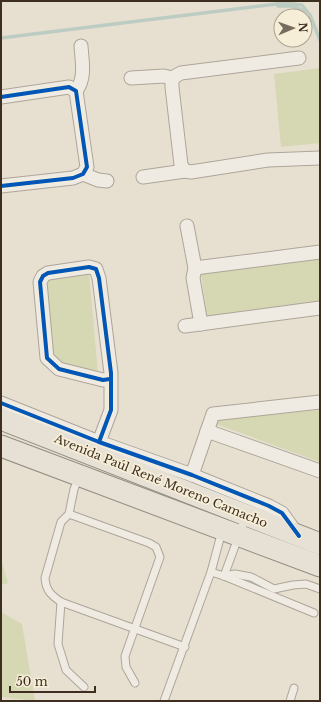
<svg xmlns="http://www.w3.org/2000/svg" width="321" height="702" viewBox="0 0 321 702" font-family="'Libre Baskerville',serif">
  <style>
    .green { fill: #d6d7b3 }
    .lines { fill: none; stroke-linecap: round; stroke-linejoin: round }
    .stream { stroke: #bcccc2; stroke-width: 3.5 }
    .service-casing { stroke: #ada599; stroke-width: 9 }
    .minor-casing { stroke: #ada599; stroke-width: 15 }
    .primary-casing { stroke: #928b80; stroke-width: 23 }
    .service { stroke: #efebe3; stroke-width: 7 }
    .minor { stroke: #efebe3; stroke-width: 13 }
    .primary { stroke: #e6e1d4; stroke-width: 21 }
    .cycleway-casing { stroke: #f7eed8; stroke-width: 6 }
    .cycleway { stroke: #0057b8; stroke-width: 4 }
    .labels { text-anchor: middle; stroke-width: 3.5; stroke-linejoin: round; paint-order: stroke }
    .street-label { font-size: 12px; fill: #3d2e20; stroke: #f7eed8 }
  </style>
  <rect width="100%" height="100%" fill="#e7e0d1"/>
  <g class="green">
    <polygon points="320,68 320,143 281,147 274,74"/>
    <polygon points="320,259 320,303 207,316 201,272"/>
    <polygon points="89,273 98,373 61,363 54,359 46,287 49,280 53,278"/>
    <polygon points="320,410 320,462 216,424 218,420"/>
    <polygon points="1,559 8,583 1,585"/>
    <polygon points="1,612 22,624 35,701 1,697"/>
  </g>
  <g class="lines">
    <g class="stream">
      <polyline points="278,6 292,6 305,11"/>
      <polyline points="1,38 285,3 302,5 310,15 320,40"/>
    </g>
    <defs>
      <g id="service">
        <path d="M79 477 74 489 69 514 61 522 45 578C46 591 51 595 61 602L185 647"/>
        <polyline points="69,514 149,543 156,547 160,557 125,656 126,667 135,683"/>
        <polyline points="211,572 224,576 314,613"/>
        <polyline points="224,576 235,574 251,577 274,589 293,585 306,584 320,589"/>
        <polyline points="224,576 246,516"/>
        <polyline points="61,602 58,644 66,670 84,687"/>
        <polyline points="164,701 211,572 222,531"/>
        <polyline points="290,701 294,688"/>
      </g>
      <g id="minor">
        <polyline points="131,78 164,76 172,78 181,73 299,58"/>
        <polyline points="172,78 172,87 181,165 185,171"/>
        <path d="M76 91C86 78 82 61 81 46"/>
        <polyline points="1,97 69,87 76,91 87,167 83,174 73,178 1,186"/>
        <polyline points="83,174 98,180 107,181"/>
        <polyline points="143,177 185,171 191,172 268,160 320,158"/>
        <polyline points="187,226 195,268 193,278 201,324"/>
        <polyline points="195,268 320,252"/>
        <polyline points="185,326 320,308"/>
        <polyline points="1,403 99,442 192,475 269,506 282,513 297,534"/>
        <polyline points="207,431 320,471"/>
        <polyline points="99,442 111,410 111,373 99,278 96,269 89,267 48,273 43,276 40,282 47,358 59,369 103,380 110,379"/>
        <polyline points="192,475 213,414 320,402"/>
      </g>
      <g id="primary">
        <polyline points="1,419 320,544"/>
        <polyline points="1,446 320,566"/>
      </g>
    </defs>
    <use href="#service" class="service-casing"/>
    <use href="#minor" class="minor-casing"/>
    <use href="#primary" class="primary-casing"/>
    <use href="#service" class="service"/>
    <use href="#minor" class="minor"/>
    <use href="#primary" class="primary"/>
    <defs>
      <g id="cycleway">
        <polyline points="1,97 69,87 76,91 87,167 83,174 73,178 1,186"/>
        <polyline points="1,403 99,442 192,475 269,506 282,513 299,536"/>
        <polyline points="99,442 111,410 111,373 99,278 96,269 89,267 48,273 43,276 40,282 47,358 59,369 103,380 110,379"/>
      </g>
    </defs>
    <use href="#cycleway" class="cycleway-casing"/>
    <use href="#cycleway" class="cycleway"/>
  </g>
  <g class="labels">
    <g class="street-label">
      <text transform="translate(161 481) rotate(22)" y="4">Avenida Paúl René Moreno Camacho</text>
    </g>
  </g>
  <rect width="321" height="702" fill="none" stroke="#3d2e20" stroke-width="4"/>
  <g transform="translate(293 28) rotate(88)"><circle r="19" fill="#f7eed8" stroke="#ada18e"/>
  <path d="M0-3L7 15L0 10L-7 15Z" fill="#786c5e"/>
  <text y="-6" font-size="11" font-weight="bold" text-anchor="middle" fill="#3d2e20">N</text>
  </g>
  <path d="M10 686v6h85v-6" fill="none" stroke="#3d2e20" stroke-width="2"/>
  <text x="16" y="686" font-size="12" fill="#3d2e20" stroke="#f7eed8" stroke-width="3" paint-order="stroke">50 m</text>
</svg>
